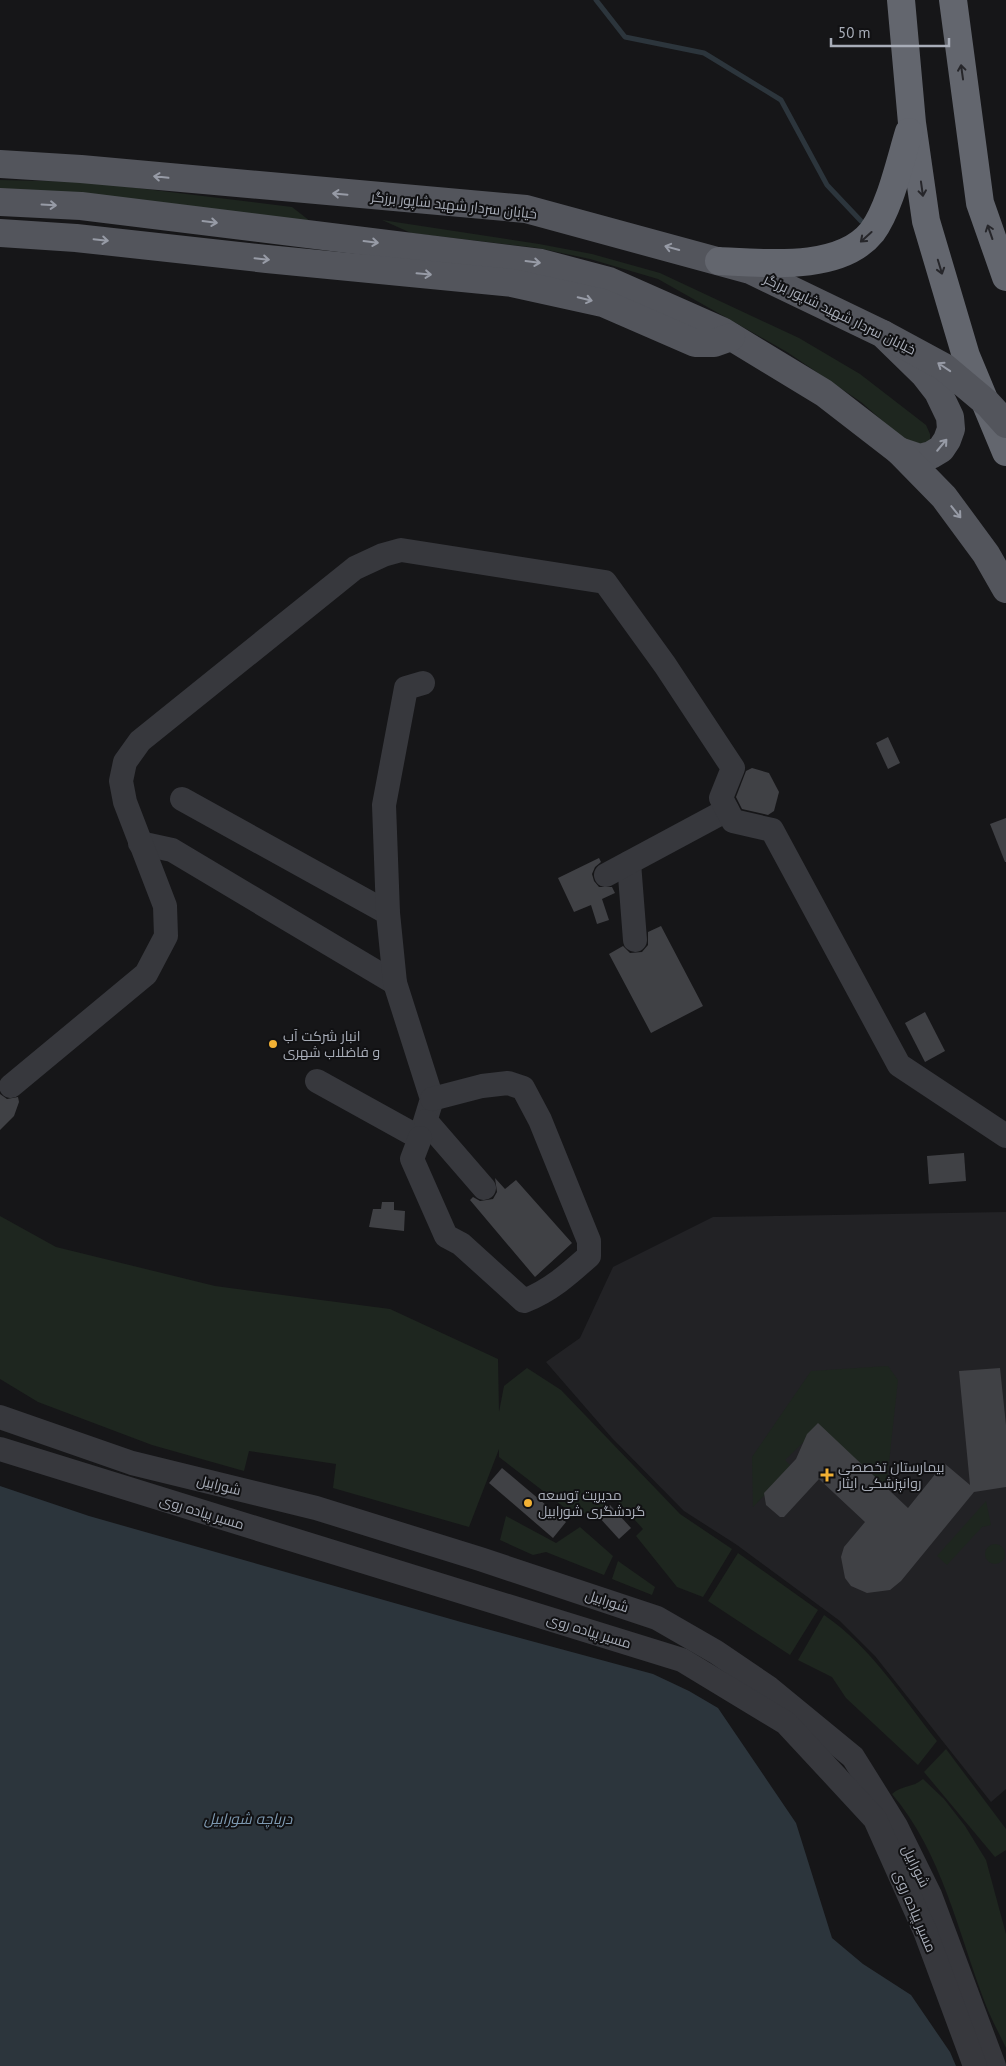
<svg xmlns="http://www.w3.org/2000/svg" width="1006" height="2066" viewBox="0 0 1006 2066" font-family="'PT Sans',Cairo,sans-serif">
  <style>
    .built { fill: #222225 }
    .green { fill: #1e261f }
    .water { fill: #2c353c }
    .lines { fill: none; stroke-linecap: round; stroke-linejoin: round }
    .stream { stroke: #2c353c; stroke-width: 5 }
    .building { fill: #404145 }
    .minor { stroke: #37383d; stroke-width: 24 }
    .major { stroke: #53555c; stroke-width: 28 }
    .highway { stroke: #63666e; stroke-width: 28 }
    .major-bridge { stroke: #53555c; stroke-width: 28 }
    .oneway { stroke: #26262a }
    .oneway2 { stroke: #979ba6 }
    .poi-dot { fill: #f2b134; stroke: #111113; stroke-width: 2 }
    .labels { text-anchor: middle; stroke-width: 4; stroke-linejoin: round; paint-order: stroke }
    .street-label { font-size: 14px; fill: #a8adb8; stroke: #111113 }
    .poi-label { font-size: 14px; fill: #a8adb8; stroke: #111113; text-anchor: start }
    .water-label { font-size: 15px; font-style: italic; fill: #7f9bb3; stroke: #111113 }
  </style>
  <rect width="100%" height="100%" fill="#161618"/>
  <polygon class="built" points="1006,1212 1006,1789 991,1802 875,1656 840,1621 737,1545 684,1511 612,1438 546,1362 580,1338 613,1267 713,1217"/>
  <g class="green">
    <polygon points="0,180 88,182 292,207 310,221 0,189"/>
    <polygon points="382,220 539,244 592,254 660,273 799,338 860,374 926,425 930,434 930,443 924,449 908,443 861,402 787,352 658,279 590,259 538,248 411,233"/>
    <polygon points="0,1216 56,1247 215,1286 390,1309 498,1359 499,1412 504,1386 527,1368 561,1390 680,1514 732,1549 703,1597 677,1587 636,1536 643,1529 614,1497 595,1513 573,1514 499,1457 499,1449 469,1527 333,1488 336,1464 249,1451 244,1471 152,1445 38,1402 0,1379"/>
    <polygon points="888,1366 898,1380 886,1490 815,1431 785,1460 792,1467 753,1507 752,1457 811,1371"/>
    <polygon points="986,1501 991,1525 982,1527 947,1565 937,1556"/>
    <polygon points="506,1516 556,1543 580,1527 613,1556 604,1575 546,1552 533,1555 500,1540"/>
    <circle cx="995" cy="1554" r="10"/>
    <polygon points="738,1553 818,1610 790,1655 708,1601"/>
    <polygon points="618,1561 655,1587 652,1595 612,1579"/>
    <path d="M824 1615C871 1647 902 1697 937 1741L918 1765 846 1698 832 1677 798 1660Z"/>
    <polygon points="946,1749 1006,1829 1006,1850 995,1857 924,1772"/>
    <path d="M923 1779 944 1799 965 1826 986 1860 1006 1934V2048C999 2033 991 2019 985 2003 958 1932 942 1853 892 1794 901 1785 913 1788 923 1779Z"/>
  </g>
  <polygon class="water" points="0,1486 89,1516 461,1622 653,1674 689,1691 718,1708 796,1823 832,1938 863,1964 911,1995 950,2052 956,2066 0,2066"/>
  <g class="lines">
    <polyline class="stream" points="596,0 625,37 704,53 781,100 827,185 861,221"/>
  </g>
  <g class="building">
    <polygon points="888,737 900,763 888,769 876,743"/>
    <polygon points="752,768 769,773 779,792 774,811 768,815 742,809 736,797 746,771"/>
    <polygon points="1006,818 1006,862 1005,862 990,824"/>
    <polygon points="599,858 601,862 595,867 592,874 594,881 599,887 612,887 615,893 602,899 609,920 597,924 591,905 574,912 558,878"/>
    <polygon points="661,926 703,1006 651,1033 609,954 623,946 630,953 642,952 648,945 648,932"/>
    <polygon points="925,1012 945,1051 925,1062 905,1023"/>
    <polygon points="0,1094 7,1099 18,1097 19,1102 14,1116 0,1130"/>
    <polygon points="964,1153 966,1181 929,1184 927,1156"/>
    <polygon points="495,1178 505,1189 516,1180 572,1243 535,1277 470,1200 473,1197 480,1201 493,1199 497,1192"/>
    <polygon points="382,1202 394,1202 394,1210 405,1211 404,1231 369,1227 373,1209 381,1209"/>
    <polygon points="1000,1368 1006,1425 1006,1487 974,1492 901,1581 890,1590 867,1593 851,1586 845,1578 841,1557 844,1547 865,1522 819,1479 784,1517 780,1517 766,1505 764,1493 796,1459 807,1434 818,1423 908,1508 944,1463 970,1485 959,1371"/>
    <polygon points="502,1468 566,1522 553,1538 489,1483"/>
    <polygon points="610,1505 631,1528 619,1539 598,1516"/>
  </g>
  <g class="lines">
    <g class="minor">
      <polyline points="182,799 388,913"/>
      <polyline points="140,843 172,850 395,983"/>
      <polyline points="629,863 635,940"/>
      <polyline points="606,875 727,810"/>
      <polyline points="317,1081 420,1138 432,1099 395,983 388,913 384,805 406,688 423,683"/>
      <polyline points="11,1086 146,974 166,936 165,906 125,802 121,781 125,762 140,741 355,568 383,555 401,550 605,582 665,665 733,768 721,798 733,821 772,830 899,1065 1006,1136"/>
      <polyline points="426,1121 484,1188"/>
      <path d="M420 1138 412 1159 446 1236 461 1244 524 1301C550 1291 569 1274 589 1256V1241L540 1120 523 1088 508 1083 482 1086 432 1099"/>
      <polyline points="0,1417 132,1463 316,1508 480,1559 657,1618 716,1652 769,1688 853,1757 896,1826 930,1895 994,2066"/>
      <polyline points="0,1449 682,1660 786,1723 875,1819 925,1931 975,2066"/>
    </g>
    <g class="major">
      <polyline points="0,164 81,169 526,209 750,270 883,334 924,374 938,392 950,417 951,429 947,440 941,449 931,455 920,458 899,451"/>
      <polyline points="0,202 81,206 541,263 609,281 722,331 824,393 899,451 944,497 986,554 1006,589"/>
      <polyline points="0,233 76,238 267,259 512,283 603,303 695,343 714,343 731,337"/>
    </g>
    <g class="highway">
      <polyline points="901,0 912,123 926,221 966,356 1006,452"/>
      <polyline points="953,0 980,203 1006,277"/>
      <path d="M719 261C764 263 840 272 872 232 890 208 900 161 909 132"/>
    </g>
    <polyline class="major-bridge" points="883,334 944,367 988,404 1006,424"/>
  </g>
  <defs><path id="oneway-shaft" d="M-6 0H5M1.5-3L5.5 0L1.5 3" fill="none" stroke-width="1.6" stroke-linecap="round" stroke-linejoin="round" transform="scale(1.25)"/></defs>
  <g class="oneway">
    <use href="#oneway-shaft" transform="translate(962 72) rotate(-98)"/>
    <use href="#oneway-shaft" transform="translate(922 189) rotate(82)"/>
    <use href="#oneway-shaft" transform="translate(990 232) rotate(-109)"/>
    <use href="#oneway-shaft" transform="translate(866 237) rotate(138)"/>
    <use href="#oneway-shaft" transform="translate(940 267) rotate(73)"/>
  </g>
  <g class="oneway2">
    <use href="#oneway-shaft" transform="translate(161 177) rotate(-174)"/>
    <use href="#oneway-shaft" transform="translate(340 194) rotate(-175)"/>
    <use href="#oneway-shaft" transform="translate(49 205) rotate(3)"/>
    <use href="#oneway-shaft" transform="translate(210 222) rotate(7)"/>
    <use href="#oneway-shaft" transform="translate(101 240) rotate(6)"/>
    <use href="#oneway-shaft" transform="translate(371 242) rotate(7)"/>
    <use href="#oneway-shaft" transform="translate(672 248) rotate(-165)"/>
    <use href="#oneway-shaft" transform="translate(262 259) rotate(6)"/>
    <use href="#oneway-shaft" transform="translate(533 262) rotate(7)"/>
    <use href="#oneway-shaft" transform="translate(424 274) rotate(5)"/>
    <use href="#oneway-shaft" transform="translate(585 299) rotate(13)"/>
    <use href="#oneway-shaft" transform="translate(944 367) rotate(-146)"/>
    <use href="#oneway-shaft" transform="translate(942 445) rotate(-50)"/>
    <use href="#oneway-shaft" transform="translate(956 512) rotate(51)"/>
  </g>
  <g class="poi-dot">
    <circle cx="273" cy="1044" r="5"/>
    <path d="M824.5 1467.5h5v5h5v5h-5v5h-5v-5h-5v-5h5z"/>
    <circle cx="528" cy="1503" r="5"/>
  </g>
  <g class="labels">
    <g class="street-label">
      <text transform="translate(454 205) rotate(6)" y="5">خیابان سردار شهید شاپور برزگر</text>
      <text transform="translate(840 314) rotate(26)" y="5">خیابان سردار شهید شاپور برزگر</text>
      <text transform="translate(219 1485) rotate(14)" y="5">شورابیل</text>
      <text transform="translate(202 1512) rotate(17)" y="5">مسیر پیاده روی</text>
      <text transform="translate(607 1601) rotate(18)" y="5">شورابیل</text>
      <text transform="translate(589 1631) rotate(17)" y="5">مسیر پیاده روی</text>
      <text transform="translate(916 1866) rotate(64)" y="5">شورابیل</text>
      <text transform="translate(915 1911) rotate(67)" y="5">مسیر پیاده روی</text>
    </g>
    <g class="poi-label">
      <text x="283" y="1041">انبار شرکت آب<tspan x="283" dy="16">و فاضلاب شهری</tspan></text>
      <text x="838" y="1472">بیمارستان تخصصی<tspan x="838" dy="16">روانپزشکی ایثار</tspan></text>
      <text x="538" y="1500">مدیریت توسعه<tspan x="538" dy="16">گردشگری شورابیل</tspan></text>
    </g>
    <g class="water-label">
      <text x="248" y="1824">دریاچه شورابیل</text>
    </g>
  </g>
  <path d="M831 38v8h118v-8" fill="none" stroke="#a8adb8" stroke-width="2.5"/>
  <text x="838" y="38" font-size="15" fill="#a8adb8" stroke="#111113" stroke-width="4" paint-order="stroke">50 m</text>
</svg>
